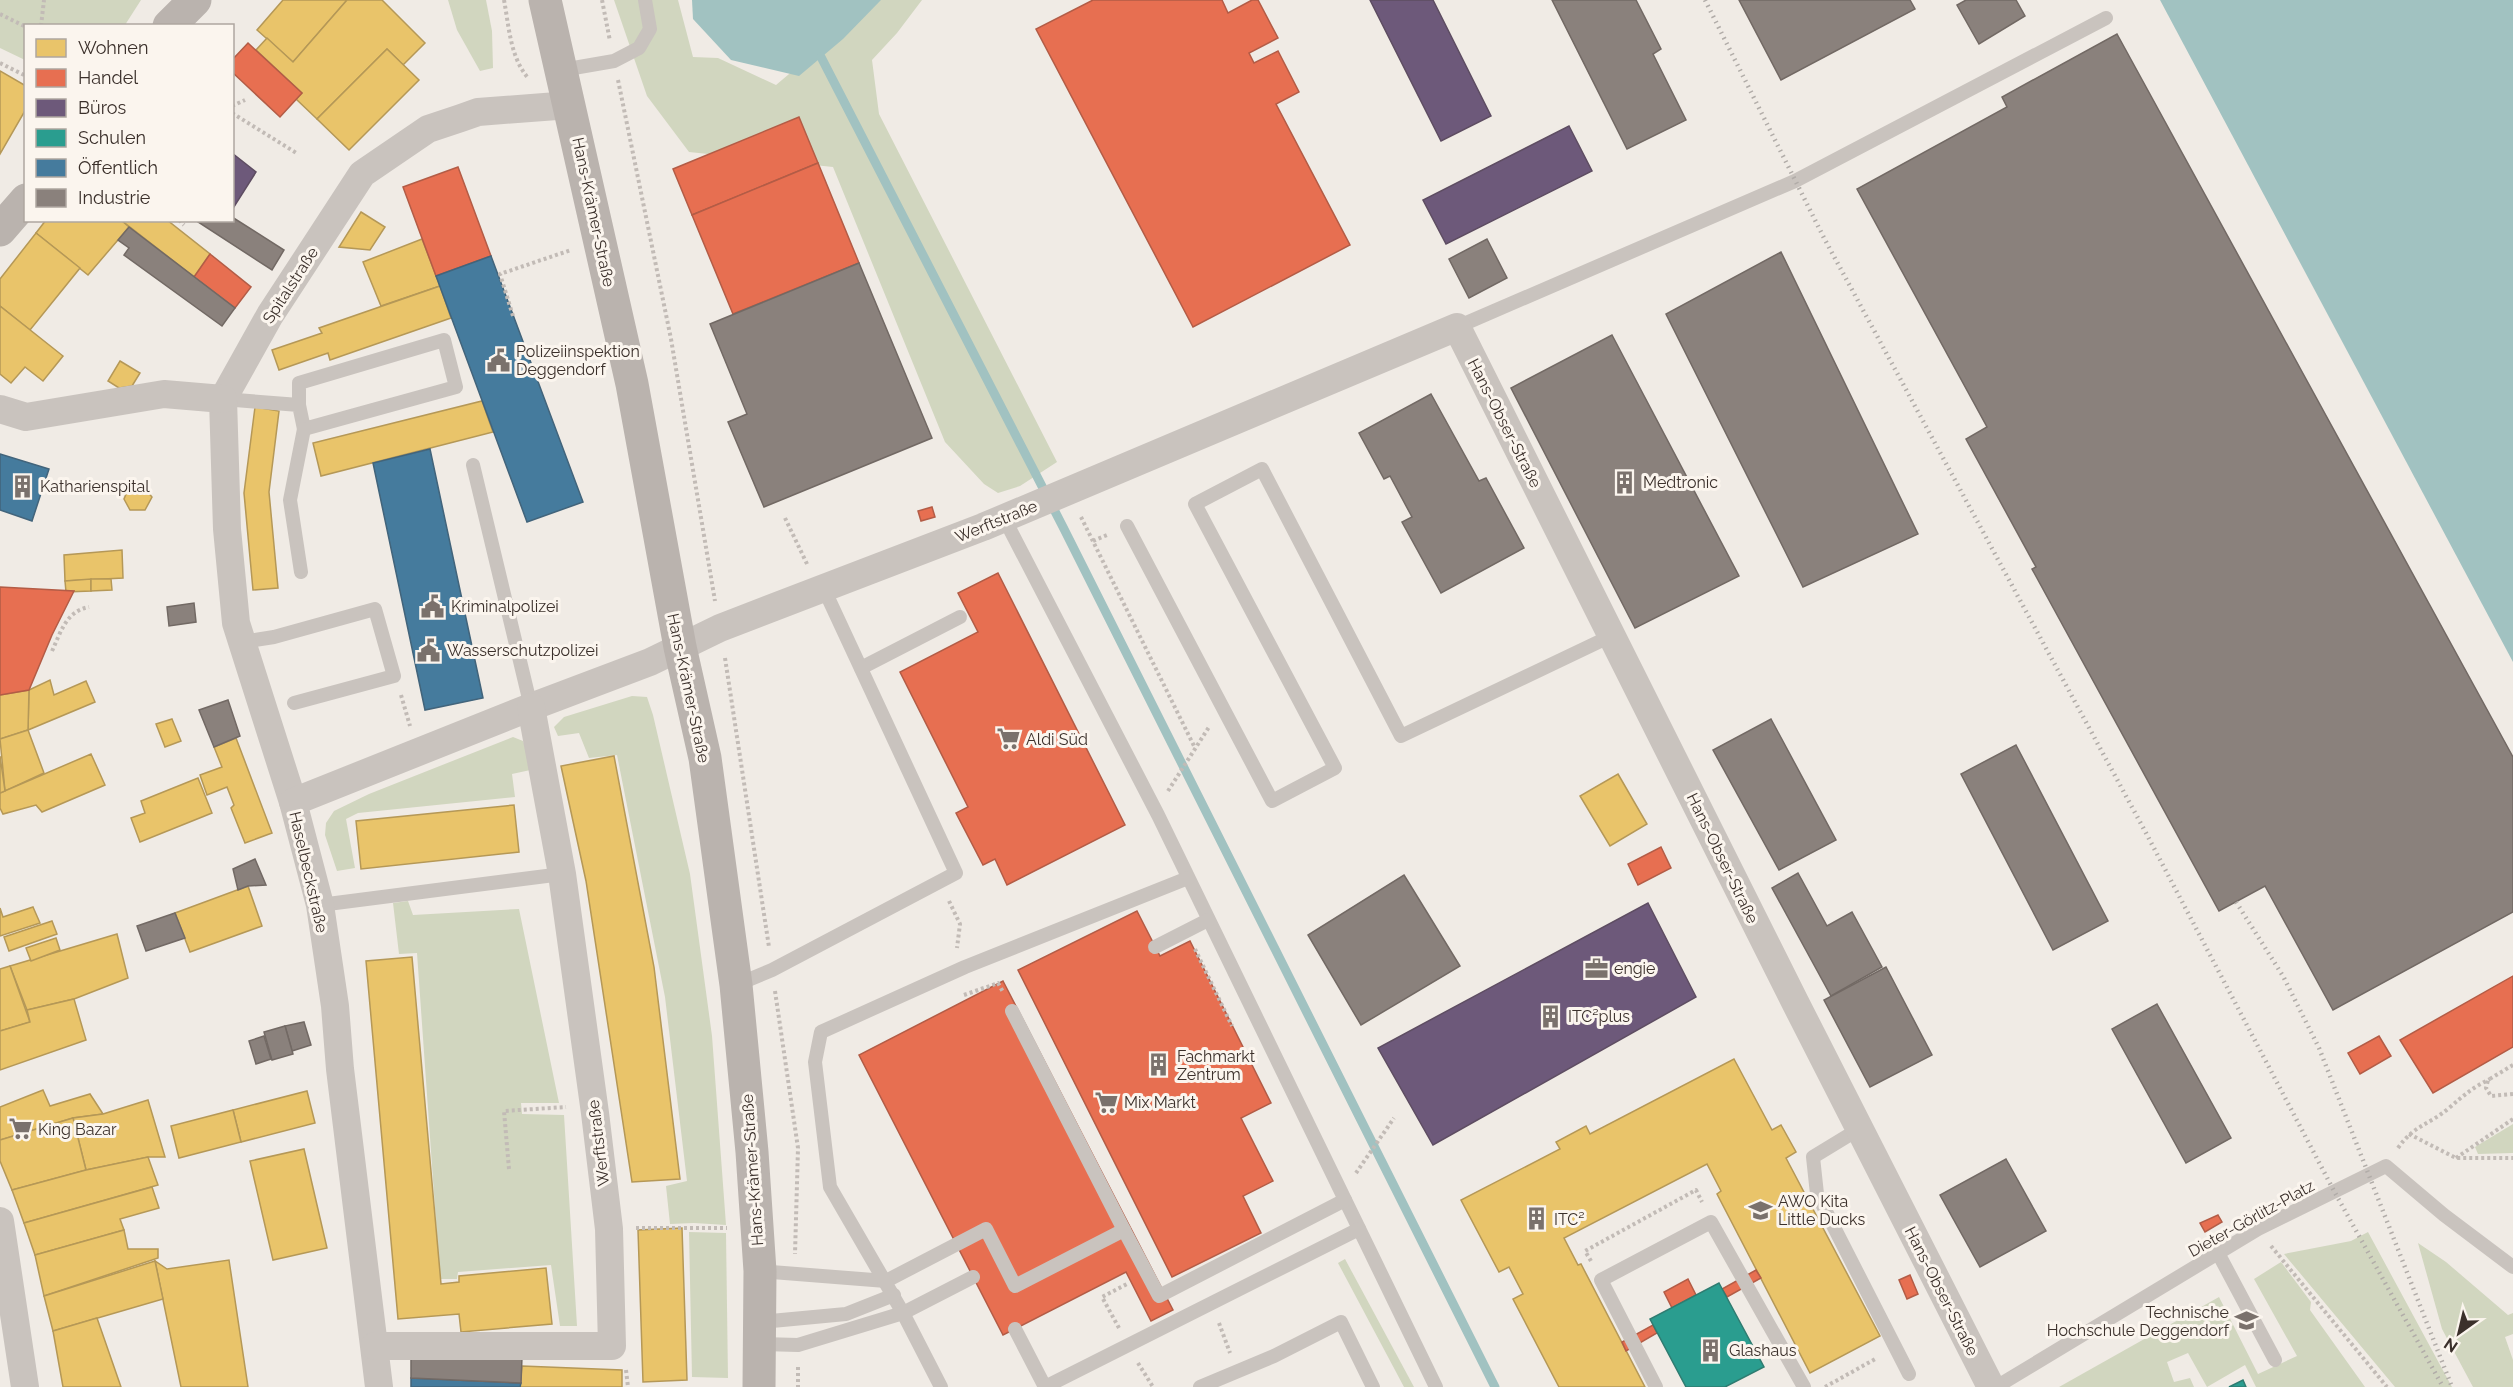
<svg xmlns="http://www.w3.org/2000/svg" width="2513" height="1387" viewBox="0 0 2513 1387" font-family="Raleway,sans-serif">
  <style>
    .green { fill: #d1d6bf }
    .water { fill: #a1c2c1 }
    .homes { fill: #e9c46a; stroke: #b59857; stroke-width: 1.5 }
    .shops { fill: #e76f51; stroke: #b35c46; stroke-width: 1.5 }
    .offices { fill: #6d597a; stroke: #5e4d62; stroke-width: 1.5 }
    .schools { fill: #2a9d8f; stroke: #2f7c71; stroke-width: 1.5 }
    .public { fill: #457b9d; stroke: #42647b; stroke-width: 1.5 }
    .industry { fill: #8a817c; stroke: #726964; stroke-width: 1.5 }
    .lines { fill: none; stroke-linecap: round; stroke-linejoin: round }
    .stream { stroke: #a1c2c1; stroke-width: 9 }
    .path { stroke: #c2bbb6; stroke-width: 4; stroke-dasharray: 3 3; stroke-linecap: butt }
    .lane { stroke: #c9c3be; stroke-width: 14 }
    .street { stroke: #c9c3be; stroke-width: 28 }
    .secondary { stroke: #bab3ae; stroke-width: 33 }
    .rail { stroke: #b1aca8; stroke-width: 4.5; stroke-dasharray: 1.5 4.5; stroke-linecap: butt }
    .labels { text-anchor: middle; stroke-width: 6; stroke-linejoin: round; paint-order: stroke }
    .street-label { font-size: 16px; fill: #3b302b; stroke: #fbf5ee }
    .poi-label { font-size: 16px; fill: #3b302b; stroke: #fbf5ee; text-anchor: start }
  </style>
  <rect width="100%" height="100%" fill="#f0ebe5"/>
  <g class="green">
    <polygon points="0,0 141,0 125,25 26,26 25,60 0,48"/>
    <polygon points="448,0 486,0 492,31 493,68 480,71 457,30"/>
    <polygon points="614,0 678,0 693,57 718,58 776,85 877,0 922,0 897,33 872,60 879,114 1057,462 1020,486 998,493 984,484 945,442 833,167 689,152 647,96"/>
    <polygon points="632,696 647,697 653,715 690,874 712,1036 726,1225 694,1223 670,1224 666,1186 687,1181 665,997 617,755 589,758 579,733 558,736 554,727 564,717"/>
    <polygon points="513,737 523,741 535,769 512,774 515,797 358,813 346,819 355,868 337,871 325,835 326,823 334,811 369,794"/>
    <polygon points="408,901 413,915 519,909 559,1103 521,1103 522,1114 564,1115 577,1326 560,1326 551,1265 458,1272 457,1279 440,1279 417,953 399,954 393,903"/>
    <polygon points="2513,1124 2513,1153 2478,1154 2475,1147"/>
    <polygon points="689,1232 726,1233 728,1378 692,1377"/>
    <polygon points="2368,1232 2452,1387 2395,1387 2284,1254 2351,1241"/>
    <polygon points="2418,1243 2446,1262 2508,1315 2513,1313 2513,1334 2505,1337 2513,1360 2513,1387 2473,1387 2442,1329"/>
    <polygon points="1345,1259 1414,1387 1404,1387 1338,1263"/>
    <polygon points="2281,1262 2311,1302 2310,1310 2365,1387 2256,1387 2245,1365 2207,1387 2188,1353 2167,1362 2174,1382 2190,1378 2194,1387 2059,1387 2219,1297 2258,1374 2297,1356 2254,1279"/>
  </g>
  <g class="water">
    <polygon points="692,0 881,0 843,39 799,76 731,60 693,19"/>
    <polygon points="2160,0 2513,0 2513,662"/>
  </g>
  <g class="homes">
    <polygon points="283,0 347,0 293,62 257,30"/>
    <polygon points="347,0 382,0 425,43 403,65 387,49 317,119 296,99 302,93 256,50 267,38 293,62"/>
    <polygon points="387,49 419,80 349,150 317,119"/>
    <polygon points="0,71 26,86 26,109 0,154"/>
    <polygon points="361,212 385,227 370,250 339,247"/>
    <polygon points="46,220 121,220 129,227 88,275 36,233"/>
    <polygon points="121,220 167,220 210,254 194,277"/>
    <polygon points="36,233 80,268 30,330 0,306 0,279"/>
    <polygon points="422,239 440,286 381,306 363,262"/>
    <polygon points="440,286 451,318 330,360 328,353 279,370 272,350 322,333 319,328"/>
    <polygon points="0,306 63,356 43,381 25,367 11,383 0,374"/>
    <polygon points="120,361 140,373 132,386 119,388 108,381"/>
    <polygon points="482,401 493,432 321,476 313,443"/>
    <polygon points="255,407 279,411 269,492 278,588 253,590 244,493"/>
    <polygon points="143,486 152,497 145,510 130,510 124,499 129,487"/>
    <polygon points="122,550 123,578 65,581 64,555"/>
    <polygon points="91,579 91,591 66,592 65,581"/>
    <polygon points="91,579 111,579 112,590 91,591"/>
    <polygon points="50,680 54,695 86,681 95,702 28,730 29,690"/>
    <polygon points="29,690 28,730 0,739 0,695"/>
    <polygon points="172,719 181,741 165,747 156,724"/>
    <polygon points="28,730 44,773 5,791 0,739"/>
    <polygon points="236,738 272,833 245,843 231,808 234,805 227,787 207,795 200,775 222,767 214,747"/>
    <polygon points="91,754 105,785 42,812 36,805 3,814 0,808 0,793"/>
    <polygon points="0,756 5,791 0,793"/>
    <polygon points="614,756 654,967 680,1179 632,1182 586,881 561,766"/>
    <polygon points="1618,774 1647,824 1610,846 1580,796"/>
    <polygon points="198,778 212,813 140,842 131,818 145,813 141,801"/>
    <polygon points="514,805 519,852 361,869 356,821"/>
    <polygon points="248,886 262,926 190,952 175,913"/>
    <polygon points="33,907 40,923 0,936 0,908 3,917"/>
    <polygon points="52,921 57,934 9,951 4,937"/>
    <polygon points="117,934 128,978 74,999 27,1010 10,966"/>
    <polygon points="56,938 60,950 31,961 26,948"/>
    <polygon points="412,957 441,1284 459,1282 459,1276 546,1268 552,1324 461,1332 459,1314 398,1319 366,961"/>
    <polygon points="10,966 30,1022 0,1031 0,969"/>
    <polygon points="74,999 86,1040 0,1070 0,1031 30,1022 27,1010"/>
    <polygon points="1734,1059 1772,1130 1781,1125 1796,1152 1786,1158 1880,1336 1810,1373 1717,1194 1721,1191 1707,1164 1564,1238 1578,1265 1581,1264 1645,1387 1559,1387 1513,1299 1523,1294 1509,1267 1499,1272 1461,1200 1560,1149 1556,1142 1586,1126 1590,1134"/>
    <polygon points="43,1090 50,1106 90,1094 103,1114 73,1118 0,1140 0,1107"/>
    <polygon points="307,1091 315,1123 241,1142 233,1110"/>
    <polygon points="148,1100 165,1157 148,1157 86,1170 73,1118 103,1114"/>
    <polygon points="233,1110 241,1142 179,1158 171,1126"/>
    <polygon points="73,1118 86,1170 12,1190 0,1161 0,1140"/>
    <polygon points="304,1149 327,1248 273,1260 250,1161"/>
    <polygon points="148,1157 158,1185 24,1223 12,1190 86,1170"/>
    <polygon points="152,1187 159,1208 120,1219 124,1230 35,1255 24,1223"/>
    <polygon points="682,1228 687,1380 643,1382 638,1230"/>
    <polygon points="124,1230 128,1249 158,1249 158,1258 44,1296 35,1255"/>
    <polygon points="229,1260 248,1387 181,1387 155,1261 167,1269"/>
    <polygon points="155,1261 163,1299 53,1331 44,1296"/>
    <polygon points="97,1318 121,1387 63,1387 53,1331"/>
    <polygon points="522,1366 622,1370 622,1387 520,1387"/>
  </g>
  <g class="shops">
    <polygon points="1093,0 1222,0 1228,13 1252,0 1258,0 1278,38 1249,53 1254,63 1278,51 1299,92 1276,104 1350,245 1193,327 1036,29"/>
    <polygon points="248,43 302,93 280,117 232,72 232,60"/>
    <polygon points="799,117 818,163 692,215 673,169"/>
    <polygon points="818,163 859,263 733,314 692,215"/>
    <polygon points="458,167 491,256 436,276 403,187"/>
    <polygon points="210,254 251,287 235,308 194,277"/>
    <polygon points="932,507 935,517 921,521 918,511"/>
    <polygon points="998,573 1125,825 1007,885 995,859 983,865 956,813 968,807 900,672 978,632 958,593"/>
    <polygon points="0,587 74,591 52,635 29,690 0,695"/>
    <polygon points="1661,847 1671,868 1638,885 1628,864"/>
    <polygon points="1137,911 1160,956 1190,941 1271,1103 1241,1118 1273,1181 1243,1196 1261,1233 1172,1277 1018,970"/>
    <polygon points="2513,976 2513,1047 2433,1093 2400,1040"/>
    <polygon points="1003,981 1173,1310 1151,1321 1126,1272 1003,1335 859,1055"/>
    <polygon points="2379,1036 2391,1056 2360,1074 2348,1053"/>
    <polygon points="2218,1215 2222,1222 2205,1232 2200,1223"/>
    <polygon points="1756,1270 1761,1278 1727,1297 1722,1289"/>
    <polygon points="1910,1275 1918,1294 1907,1299 1899,1280"/>
    <polygon points="1688,1279 1696,1295 1672,1308 1664,1292"/>
    <polygon points="1653,1325 1657,1333 1626,1351 1622,1342"/>
  </g>
  <g class="offices">
    <polygon points="1370,0 1433,0 1491,116 1441,141"/>
    <polygon points="1569,126 1592,171 1446,244 1423,200"/>
    <polygon points="232,153 256,172 232,210"/>
    <polygon points="1648,903 1696,997 1433,1145 1378,1048"/>
  </g>
  <g class="schools">
    <polygon points="1719,1283 1764,1367 1725,1387 1686,1387 1650,1319"/>
    <polygon points="2243,1380 2246,1387 2229,1387"/>
  </g>
  <g class="public">
    <polygon points="491,256 583,502 527,522 436,276"/>
    <polygon points="430,449 483,698 425,710 373,463"/>
    <polygon points="0,454 49,469 32,521 0,510"/>
    <polygon points="411,1378 521,1383 520,1387 411,1387"/>
  </g>
  <g class="industry">
    <polygon points="1552,0 1636,0 1661,49 1653,54 1686,120 1627,149"/>
    <polygon points="1739,0 1910,0 1915,9 1781,80"/>
    <polygon points="1966,0 2016,0 2025,16 1979,44 1957,5"/>
    <polygon points="2117,34 2513,757 2513,912 2333,1010 2265,886 2219,911 2032,569 2036,567 1966,439 1987,427 1857,189 2007,107 2002,97"/>
    <polygon points="232,217 284,250 272,270 195,220 232,220"/>
    <polygon points="129,227 235,308 222,326 124,255 129,248 118,240"/>
    <polygon points="1487,239 1507,278 1469,298 1449,259"/>
    <polygon points="1781,252 1918,534 1803,587 1666,314"/>
    <polygon points="859,263 932,438 764,507 728,422 747,414 710,324"/>
    <polygon points="1612,335 1739,576 1635,628 1511,388"/>
    <polygon points="1431,394 1479,481 1486,478 1524,548 1441,593 1402,522 1412,517 1390,476 1384,479 1359,433"/>
    <polygon points="194,603 196,622 169,626 167,607"/>
    <polygon points="228,700 240,736 214,747 199,710"/>
    <polygon points="1771,719 1836,840 1779,870 1713,750"/>
    <polygon points="2016,745 2108,921 2053,950 1961,774"/>
    <polygon points="255,859 266,885 248,886 238,890 233,869"/>
    <polygon points="1798,873 1827,926 1852,912 1882,967 1831,996 1772,888"/>
    <polygon points="1404,875 1460,966 1361,1025 1308,935"/>
    <polygon points="175,913 185,938 146,951 137,926"/>
    <polygon points="1886,967 1932,1055 1870,1087 1824,1000"/>
    <polygon points="2157,1004 2231,1138 2186,1163 2112,1029"/>
    <polygon points="304,1022 311,1045 292,1051 285,1026"/>
    <polygon points="285,1026 293,1054 272,1060 264,1032"/>
    <polygon points="264,1036 271,1059 256,1064 249,1041"/>
    <polygon points="2006,1159 2046,1231 1980,1267 1940,1195"/>
    <polygon points="411,1353 522,1357 521,1383 411,1378"/>
  </g>
  <g class="lines">
    <polyline class="stream" points="821,57 1063,527 1495,1387"/>
    <g class="path">
      <path d="M504 0C509 26 510 58 529 79"/>
      <polyline points="602,0 610,41"/>
      <polyline points="0,14 26,27"/>
      <polyline points="41,26 44,0"/>
      <polyline points="0,63 26,76"/>
      <polyline points="618,80 671,339 715,601"/>
      <polyline points="232,106 245,100"/>
      <polyline points="232,113 298,154"/>
      <polyline points="179,220 184,225"/>
      <polyline points="513,316 500,274 571,250"/>
      <polyline points="1081,517 1195,748"/>
      <polyline points="785,518 808,566"/>
      <polyline points="1093,541 1107,535"/>
      <path d="M52 651C61 632 66 611 89 607"/>
      <polyline points="725,658 769,947"/>
      <polyline points="401,695 410,726"/>
      <polyline points="1168,791 1209,727"/>
      <polyline points="949,901 960,924 957,948"/>
      <polyline points="1195,949 1232,1026"/>
      <polyline points="775,991 798,1148 795,1254"/>
      <polyline points="964,995 998,983 1003,992"/>
      <polyline points="2513,1065 2488,1080 2486,1088 2491,1096 2513,1094"/>
      <polyline points="2409,1134 2456,1158 2513,1158"/>
      <path d="M2398 1148C2414 1125 2429 1125 2449 1108 2464 1095 2472 1088 2490 1079"/>
      <polyline points="2456,1158 2513,1119"/>
      <polyline points="509,1169 504,1111 566,1107"/>
      <polyline points="1356,1173 1394,1118"/>
      <polyline points="636,1228 727,1228"/>
      <polyline points="2271,1246 2387,1387"/>
      <polyline points="1591,1261 1585,1251 1696,1190 1702,1202"/>
      <polyline points="1219,1323 1230,1353"/>
      <polyline points="1119,1328 1102,1297 1127,1284"/>
      <polyline points="1138,1363 1153,1387"/>
      <polyline points="798,1367 798,1387"/>
      <polyline points="626,1370 628,1387"/>
      <polyline points="1825,1387 1877,1358"/>
    </g>
    <g class="lane">
      <polyline points="562,70 614,61 639,48 650,29 645,0"/>
      <polyline points="1457,327 1795,181 2106,18"/>
      <polyline points="223,399 299,405 299,383 444,340 456,387 304,429 299,405"/>
      <polyline points="473,465 531,707"/>
      <polyline points="1004,518 1158,815 1436,1387"/>
      <polyline points="1127,526 1272,801 1335,768 1195,504 1262,469 1401,736 1611,636"/>
      <polyline points="301,572 290,500 304,429"/>
      <polyline points="242,642 274,637 375,609 394,676 294,703"/>
      <polyline points="861,668 960,617"/>
      <polyline points="320,905 562,874"/>
      <polyline points="1155,947 1208,920"/>
      <polyline points="736,985 772,970 956,873 824,589"/>
      <polyline points="1012,1011 1124,1230"/>
      <polyline points="1859,1129 1813,1157 1817,1194 1909,1374"/>
      <polyline points="2218,1253 2275,1360"/>
      <polyline points="760,1271 886,1281 986,1229 1015,1286 1124,1230 1159,1296 1345,1200"/>
      <polyline points="973,1277 903,1313 830,1187 815,1062 821,1032 965,967 1188,878"/>
      <polyline points="761,1322 846,1314 894,1295"/>
      <polyline points="1015,1329 1045,1387"/>
      <polyline points="761,1344 798,1345 903,1313 941,1387"/>
      <polyline points="1045,1387 1359,1229"/>
      <polyline points="1200,1387 1274,1356 1341,1322 1373,1387"/>
      <polyline points="1656,1387 1601,1280 1711,1222 1804,1387"/>
      <polyline points="1996,1387 2258,1229 2386,1166 2444,1215 2513,1267"/>
    </g>
    <g class="street">
      <polyline points="223,399 227,529 236,623 293,802 320,905 335,1006 340,1069 379,1387"/>
      <polyline points="223,399 270,315 362,174 428,129 461,118 478,112 570,105"/>
      <polyline points="0,409 26,417 164,394 223,399"/>
      <polyline points="293,802 531,707 650,662 720,628 983,527 1457,327 1795,1002 1991,1387"/>
      <polyline points="0,1221 25,1387"/>
      <polyline points="375,1346 612,1346 609,1229 595,1113 562,874 531,707"/>
    </g>
    <g class="secondary">
      <polyline points="545,0 632,384 680,647 705,758 736,985 752,1152 760,1271 759,1387"/>
      <polyline points="169,26 195,0"/>
      <polyline points="0,230 26,200"/>
    </g>
    <g class="rail">
      <polyline points="1705,0 1824,238 2146,833 2334,1191 2443,1387"/>
      <polyline points="2236,902 2283,976 2319,1048 2452,1387"/>
    </g>
  </g>
  <defs>
    <symbol id="civic-bare" viewBox="-9 -9 18 18"><path d="M-.6-6.5H3V-4.5H.6V-3L4-1V1h2V6H-6V1h2V-1L-.6-3ZM-1.2 2.5V6h2.4V2.5Z" fill="#7a716c" stroke="#fbf5ee" stroke-width="2.5" paint-order="stroke"/></symbol>
    <symbol id="building-bare" viewBox="-9 -9 18 18"><path d="M-4-6H4V6H1V3H-1V6H-4ZM-2.5-4.3h1.7v1.8h-1.7ZM.8-4.3h1.7v1.8H.8ZM-2.5-1h1.7V.8h-1.7ZM.8-1h1.7V.8H.8Z" fill="#7a716c" stroke="#fbf5ee" stroke-width="2.5" paint-order="stroke"/></symbol>
    <symbol id="supermarket-bare" viewBox="-9 -9 18 18"><path d="M-6-5.5h2.5l.6 2H6L4.5 2H-2.5L-4.4-4H-6ZM-1.5 3.2a1.3 1.3 0 1 0 .1 0ZM3 3.2a1.3 1.3 0 1 0 .1 0Z" fill="#7a716c" stroke="#fbf5ee" stroke-width="2.5" paint-order="stroke"/></symbol>
    <symbol id="office-bare" viewBox="-9 -9 18 18"><path d="M-6-3h4V-5.5h4V-3h4V5H-6ZM-1-4.5V-3h2v-1.5ZM-6 0V1H6V0Z" fill="#7a716c" stroke="#fbf5ee" stroke-width="2.5" paint-order="stroke"/></symbol>
    <symbol id="school-bare" viewBox="-9 -9 18 18"><path d="M0-5L7-2L0 1L-7-2ZM-4 1L0 2.5L4 1V4Q0 6-4 4Z" fill="#7a716c" stroke="#fbf5ee" stroke-width="2.5" paint-order="stroke"/></symbol>
    <symbol id="university-bare" viewBox="-9 -9 18 18"><path d="M0-5L7-2L0 1L-7-2ZM-4 1L0 2.5L4 1V4Q0 6-4 4Z" fill="#7a716c" stroke="#fbf5ee" stroke-width="2.5" paint-order="stroke"/></symbol>
  </defs>
  <g fill-rule="evenodd">
    <use href="#civic-bare" x="482" y="344" width="33" height="33"/>
    <use href="#building-bare" x="1608" y="466" width="33" height="33"/>
    <use href="#building-bare" x="6" y="470" width="33" height="33"/>
    <use href="#civic-bare" x="416" y="590" width="33" height="33"/>
    <use href="#civic-bare" x="412" y="634" width="33" height="33"/>
    <use href="#supermarket-bare" x="992" y="722" width="33" height="33"/>
    <use href="#office-bare" x="1580" y="952" width="33" height="33"/>
    <use href="#building-bare" x="1534" y="1000" width="33" height="33"/>
    <use href="#building-bare" x="1142" y="1048" width="33" height="33"/>
    <use href="#supermarket-bare" x="1090" y="1086" width="33" height="33"/>
    <use href="#supermarket-bare" x="4" y="1112" width="33" height="33"/>
    <use href="#school-bare" x="1744" y="1194" width="33" height="33"/>
    <use href="#building-bare" x="1520" y="1202" width="33" height="33"/>
    <use href="#university-bare" x="2230" y="1304" width="33" height="33"/>
    <use href="#building-bare" x="1694" y="1334" width="33" height="33"/>
  </g>
  <g class="labels">
    <g class="street-label">
      <text transform="translate(594 212) rotate(78)" y="6">Hans-Krämer-Straße</text>
      <text transform="translate(290 285) rotate(-57)" y="6">Spitalstraße</text>
      <text transform="translate(1505 423) rotate(63)" y="6">Hans-Obser-Straße</text>
      <text transform="translate(996 521) rotate(-22)" y="6">Werftstraße</text>
      <text transform="translate(689 688) rotate(78)" y="6">Hans-Krämer-Straße</text>
      <text transform="translate(1723 858) rotate(64)" y="6">Hans-Obser-Straße</text>
      <text transform="translate(309 872) rotate(77)" y="6">Haselbeckstraße</text>
      <text transform="translate(598 1143) rotate(-97)" y="6">Werftstraße</text>
      <text transform="translate(752 1170) rotate(-94)" y="6">Hans-Krämer-Straße</text>
      <text transform="translate(2251 1218) rotate(-29)" y="6">Dieter-Görlitz-Platz</text>
      <text transform="translate(1942 1291) rotate(63)" y="6">Hans-Obser-Straße</text>
    </g>
    <g class="poi-label">
      <text x="516" y="357">Polizeiinspektion<tspan x="516" dy="18">Deggendorf</tspan></text>
      <text x="1643" y="488">Medtronic</text>
      <text x="40" y="492">Katharienspital</text>
      <text x="451" y="612">Kriminalpolizei</text>
      <text x="447" y="656">Wasserschutzpolizei</text>
      <text x="1026" y="745">Aldi Süd</text>
      <text x="1614" y="974">engie</text>
      <text x="1568" y="1022">ITC²plus</text>
      <text x="1177" y="1062">Fachmarkt<tspan x="1177" dy="18">Zentrum</tspan></text>
      <text x="1124" y="1108">Mix Markt</text>
      <text x="38" y="1135">King Bazar</text>
      <text x="1778" y="1207">AWO Kita<tspan x="1778" dy="18">Little Ducks</tspan></text>
      <text x="1554" y="1225">ITC²</text>
      <text x="2229" y="1318" text-anchor="end">Technische<tspan x="2229" dy="18">Hochschule Deggendorf</tspan></text>
      <text x="1729" y="1356">Glashaus</text>
    </g>
  </g>
  <rect x="24" y="24" width="210" height="198" fill="#fbf5ee" stroke="#aea6a0" stroke-width="1.5"/>
  <rect x="36" y="39" width="30" height="18" fill="#e9c46a" stroke="#aea6a0" stroke-width="1.5"/>
  <text x="78" y="54" font-size="18" fill="#3b302b">Wohnen</text>
  <rect x="36" y="69" width="30" height="18" fill="#e76f51" stroke="#aea6a0" stroke-width="1.5"/>
  <text x="78" y="84" font-size="18" fill="#3b302b">Handel</text>
  <rect x="36" y="99" width="30" height="18" fill="#6d597a" stroke="#aea6a0" stroke-width="1.5"/>
  <text x="78" y="114" font-size="18" fill="#3b302b">Büros</text>
  <rect x="36" y="129" width="30" height="18" fill="#2a9d8f" stroke="#aea6a0" stroke-width="1.5"/>
  <text x="78" y="144" font-size="18" fill="#3b302b">Schulen</text>
  <rect x="36" y="159" width="30" height="18" fill="#457b9d" stroke="#aea6a0" stroke-width="1.5"/>
  <text x="78" y="174" font-size="18" fill="#3b302b">Öffentlich</text>
  <rect x="36" y="189" width="30" height="18" fill="#8a817c" stroke="#aea6a0" stroke-width="1.5"/>
  <text x="78" y="204" font-size="18" fill="#3b302b">Industrie</text>
  <g transform="translate(2459 1333) rotate(214)" stroke="#fbf5ee" stroke-width="4.5" paint-order="stroke">
  <path d="M0-4.5L10 22L0 15L-10 22Z" fill="#3b302b"/>
  <text y="-9" font-size="16" font-weight="bold" text-anchor="middle" fill="#3b302b">N</text>
  </g>
</svg>
